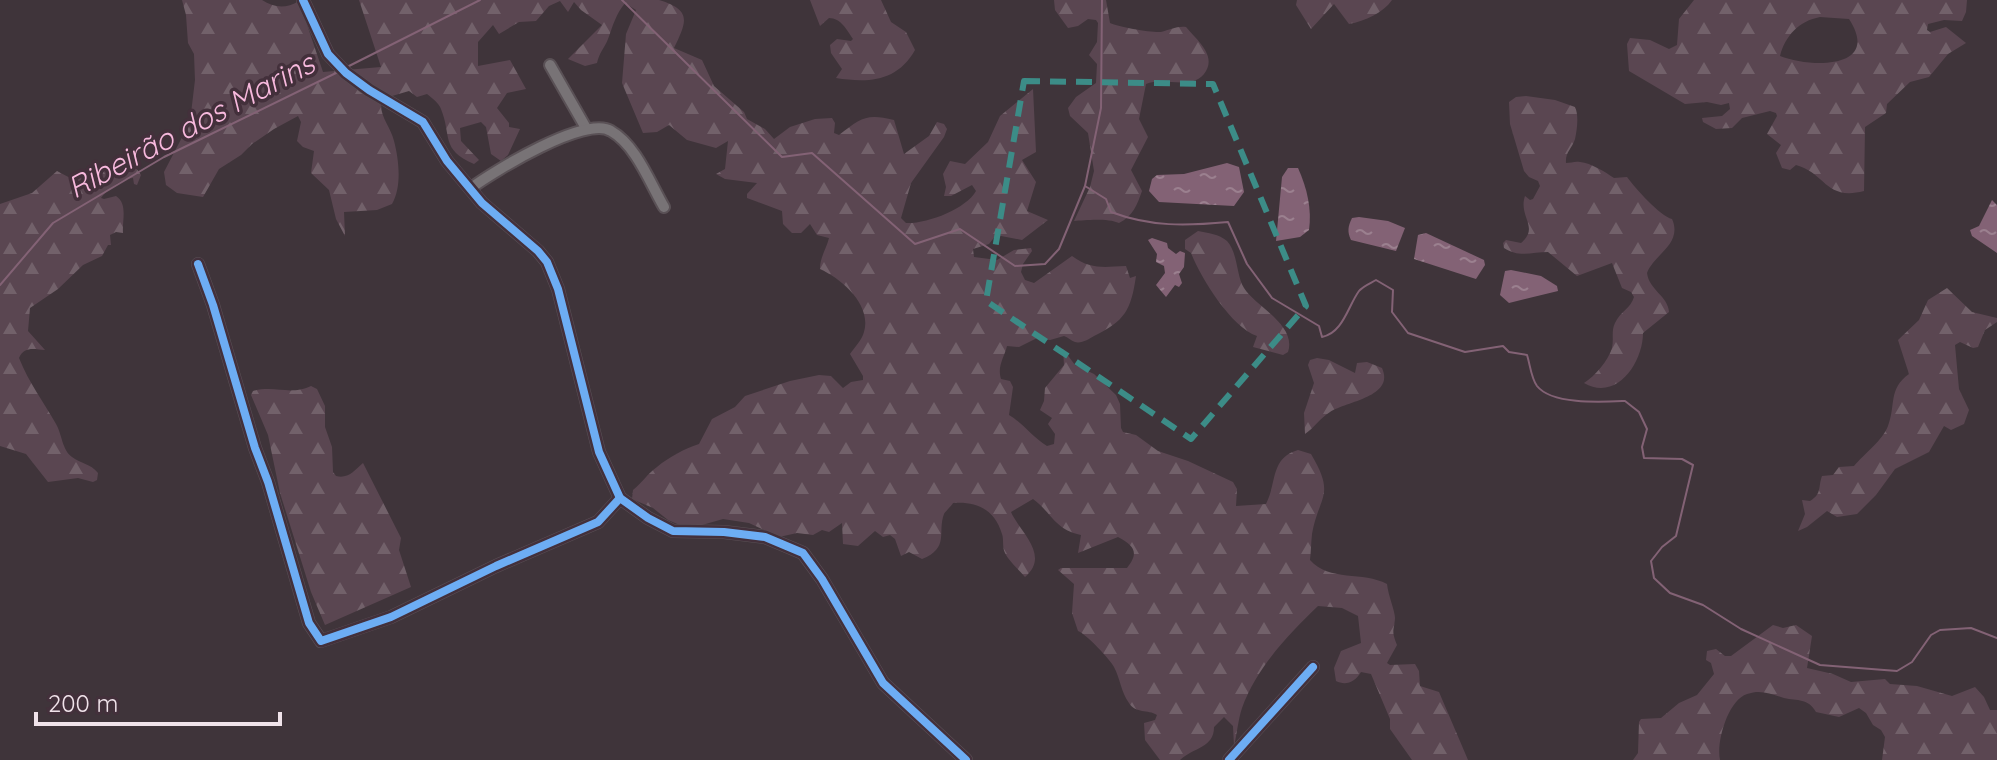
<svg xmlns="http://www.w3.org/2000/svg" width="1997" height="760" viewBox="0 0 1997 760" font-family="Quicksand,sans-serif">
  <style>
    .forest { fill: url(#forest-firs); fill-rule: evenodd }
    .water { fill: url(#water-ripples) }
    .lines { fill: none; stroke-linecap: round; stroke-linejoin: round }
    .stream { stroke: #836275; stroke-width: 2 }
    .minor-casing { stroke: #5a5156; stroke-width: 14 }
    .minor { stroke: #787376; stroke-width: 10 }
    .cycleway-casing { stroke: #43303b; stroke-width: 13 }
    .cycleway { stroke: #6dadf4; stroke-width: 8 }
    .marked { fill: none; stroke: #3c8c87; stroke-width: 6; stroke-dasharray: 16 10; stroke-linejoin: round }
    .labels { text-anchor: middle; stroke-width: 7; stroke-linejoin: round; paint-order: stroke }
    .water-label { font-size: 30px; font-style: italic; fill: #f7b9dd; stroke: #43303b }
  </style>
  <defs>
    <pattern id="forest-firs" width="22" height="20" patternUnits="userSpaceOnUse" patternTransform="scale(2)"><rect width="22" height="20" fill="#5a4651"/><path d="M5 1l3.5 6h-7zM16 11l3.5 6h-7z" fill="#72616a"/></pattern>
    <pattern id="water-ripples" width="26" height="14" patternUnits="userSpaceOnUse" patternTransform="scale(2)"><rect width="26" height="14" fill="#836275"/><path d="M2 4q2-2 4 0t4 0M15 11q2-2 4 0t4 0" fill="none" stroke="#9b808f"/></pattern>
  </defs>
  <rect width="100%" height="100%" fill="#3f343a"/>
  <g class="forest">
    <path d="M182 0H262C274 8 286 9 299 1L323 72 381 67 359 0H659C692 10 687 21 674 48L702 60 714 86 744 112 747 119 765 129 774 139 790 127 815 119 832 118 835 123 834 133 839 135C861 118 866 113 894 120L904 154 929 136 937 122 944 124 947 129 944 137 911 183 901 218 906 223C927 224 966 209 976 191L972 185 951 196H944L946 187 943 174 950 161 965 164 988 142 1000 116 1033 89 1036 152 1022 160 1036 182 1027 211 1048 220 1022 240 996 235 989 244 973 249 974 257 997 260 1014 250 1031 248 1032 251 1023 264 1021 272 1025 280 1034 283 1072 256C1091 270 1104 267 1126 266L1130 278 1136 276C1131 310 1125 321 1094 336 1089 339 1081 344 1075 342 1071 341 1068 337 1064 336L1050 340 1037 338 1019 347 1007 346C1004 358 997 366 1001 379L1010 381 1013 387 1009 415C1024 424 1032 437 1047 446L1054 444 1055 434 1048 424 1052 418 1040 410 1044 401 1045 388 1064 365 1063 349 1075 365 1094 374 1116 395 1120 404 1121 428 1123 432 1136 435 1158 451 1188 461 1233 482 1237 489 1236 506 1266 504C1277 483 1270 458 1298 450L1311 454C1336 496 1319 495 1312 534 1311 543 1311 552 1310 560 1329 582 1363 571 1387 584 1388 595 1395 611 1395 618 1394 632 1391 630 1397 645L1387 663 1390 665 1415 664 1419 671 1420 686 1439 692 1468 760H1412L1390 729V719L1371 674 1361 672C1355 682 1346 686 1336 681L1334 668 1341 651 1361 643 1358 616 1342 608 1318 606C1288 635 1257 667 1242 708 1238 720 1237 734 1234 746L1233 726 1224 717 1214 727C1214 748 1194 747 1180 760H1160L1145 740 1144 723 1155 720 1157 715C1148 709 1136 714 1129 703 1121 692 1120 678 1114 667 1110 659 1086 634 1078 631L1072 613 1074 584 1058 570 1061 568H1127C1139 553 1135 546 1118 537L1078 553 1081 535C1054 529 1053 514 1033 499L1011 512C1019 531 1051 555 1025 577 1020 571 1008 560 1005 553 1002 547 1004 539 1002 534 995 510 977 501 953 503 953 504 944 513 944 514 937 532 950 548 922 559L909 552 901 556 895 539 890 535 883 537 875 531 858 546 843 544 842 523 829 532 822 530 813 535 797 533 779 537 749 523 723 519 695 527 682 526 668 520 653 508 632 499 633 490C642 483 648 473 657 467 669 457 684 449 699 444L712 419 735 407 745 396 790 381 819 375 831 376 843 388 851 382 863 380V376L850 354C854 348 862 340 864 332 872 305 842 279 820 269 820 257 826 250 829 238L817 235 810 224 801 233H792L783 224 782 211 747 198V194L757 183 725 179 716 174 725 169 728 141 716 148 687 140 669 125 657 132 643 133 622 83 626 34 636 10 625 3C616 14 613 25 608 39 605 47 599 53 597 63L585 66 568 59 602 25 581 10 574 2 568 12 560 1 549 6 536 21 519 22 499 34 493 25 478 42V66L510 60 526 89 507 93 497 108 509 123V127L520 129 508 155 501 161 491 154 486 127 481 122 460 128 461 141 479 160 474 164C440 149 452 136 441 109 439 103 432 98 427 94L417 97 409 91 392 96 381 105C381 118 391 128 394 141 399 160 402 187 392 204L377 210 344 212 345 236 336 219 329 190 311 173 314 151 303 147 297 141 301 122 298 116 274 129 252 144 241 155 219 169 203 197 177 193 166 185 164 172 190 122 195 80 194 54 188 43 186 15Z"/>
    <path d="M810 0H881L891 22 906 32 915 50C897 82 868 83 836 78L842 69 831 53 830 45 837 39 851 41 853 39C847 30 841 18 829 18L820 26Z"/>
    <path d="M1054 0H1106L1110 23C1119 27 1152 33 1161 32 1170 30 1176 26 1186 27 1196 39 1216 55 1206 71 1194 92 1165 76 1146 84L1139 119 1148 137 1131 170 1142 191C1137 205 1133 216 1119 223 1108 218 1085 220 1074 221L1090 187 1094 171 1088 133 1070 116 1068 108 1076 97 1096 83 1097 64 1089 55 1097 42 1098 23 1096 20 1088 19 1078 26 1068 28 1055 10Z"/>
    <path d="M1297 0H1392C1383 13 1365 21 1349 24L1334 4 1311 29 1296 5Z"/>
    <path d="M1694 0H1967L1966 12 1962 21 1944 20 1928 24 1927 30 1930 32 1946 27 1966 43 1948 54 1929 77 1910 82 1887 104 1886 113 1865 127 1864 191C1825 201 1826 173 1796 165L1790 170 1782 168 1776 153 1781 145 1767 134 1777 116 1776 113 1770 111 1742 118 1732 128 1716 129 1703 122 1702 118 1722 116 1730 109 1729 103 1721 105 1707 102 1685 104 1629 71 1627 44 1630 38 1650 40 1669 49 1677 45 1679 19ZM1820 17 1849 19C1882 70 1810 68 1780 56 1785 36 1799 21 1820 17Z"/>
    <path d="M1526 96 1555 100 1575 107C1579 115 1577 130 1575 139 1572 149 1565 152 1566 163 1571 163 1575 161 1580 162 1591 163 1605 172 1614 178L1627 177C1635 188 1660 216 1672 219 1683 244 1654 254 1647 273 1649 290 1668 296 1669 312L1643 333C1643 362 1617 402 1584 383 1595 376 1608 361 1612 348 1614 339 1611 331 1615 323 1620 312 1631 308 1634 297L1631 292 1622 288 1612 263 1577 276 1548 252C1532 252 1519 258 1504 248L1503 243 1506 240 1521 243C1540 227 1518 217 1525 196L1530 200 1533 199 1540 186 1538 181 1529 177 1524 171 1510 124 1509 102 1516 97Z"/>
    <path d="M126 164 134 165 141 175 137 185 134 184 133 178C122 178 108 189 101 198L104 199 116 196C128 204 122 220 123 233L116 232 110 235 111 245H108L102 256 83 265 58 289 30 308 28 331 45 350C34 349 24 346 19 358 29 383 43 401 56 424 62 434 62 450 72 457 81 464 90 463 98 473L97 480 93 482 78 478 48 482 26 454 0 446V204L32 193 57 171 74 180 96 168Z"/>
    <path d="M1198 231C1208 233 1219 234 1227 241 1238 253 1236 275 1244 288 1255 306 1297 325 1288 352L1283 355 1253 347 1257 336C1231 327 1201 278 1191 253L1185 249V240Z"/>
    <path d="M1947 288 1972 312 1997 318V322L1985 330 1978 347 1973 348 1960 342 1955 345 1959 389 1969 410 1964 424 1951 430 1944 426 1929 452 1895 469 1876 495 1857 514 1837 517 1827 511 1807 527 1798 531 1805 514 1802 500 1810 501C1822 494 1818 487 1822 476L1833 475 1839 467 1854 466C1864 454 1883 440 1888 426 1896 405 1888 389 1909 374L1898 340 1919 320 1928 300Z"/>
    <path d="M1317 358 1329 360 1355 373 1357 363 1367 362 1382 368C1395 397 1347 401 1330 412 1320 418 1314 428 1305 434L1304 413 1314 383 1308 365 1310 360Z"/>
    <path d="M311 386 317 389 325 406V427L332 447 333 472 336 476C348 479 354 471 363 463L401 538 399 550 411 587 325 625 311 592 280 493 268 435 251 395 253 391C276 385 289 396 311 386Z"/>
    <path d="M1773 625 1783 628 1796 625 1812 636 1807 668 1833 674 1851 682 1885 679 1890 684 1917 686 1952 696 1975 687 1984 697 1990 710H1997V760H1882L1885 737 1881 730 1873 725 1866 713 1859 708 1839 717 1816 712C1808 698 1798 701 1784 698 1771 694 1761 689 1747 694 1728 700 1716 742 1720 760H1633L1638 753 1639 722 1641 719 1661 718 1679 703 1697 695 1714 674 1711 663 1706 660 1707 651 1716 649 1725 656H1731Z"/>
  </g>
  <g class="water">
    <polygon points="1227,163 1239,167 1244,192 1234,206 1159,202 1149,191 1152,179 1157,175 1184,174"/>
    <path d="M1288 168H1298C1307 188 1312 209 1309 230L1300 237 1276 241 1282 177Z"/>
    <polygon points="1992,200 1997,205 1997,253 1972,236 1970,230 1979,226"/>
    <path d="M1359 217 1388 221 1405 228 1396 251 1351 240C1347 232 1348 226 1352 218Z"/>
    <polygon points="1426,233 1484,260 1485,265 1476,279 1414,259 1418,235"/>
    <polygon points="1152,238 1167,243 1168,248 1176,254 1180,251 1185,253 1184,267 1179,274 1182,283 1179,287 1175,285 1166,297 1156,285 1165,273 1164,266 1156,262 1157,254 1148,240"/>
    <polygon points="1511,270 1541,276 1557,286 1558,291 1509,303 1500,295 1505,271"/>
  </g>
  <g class="lines">
    <g class="stream">
      <polyline points="622,0 782,157 812,153 915,244 960,229 1015,266 1045,264 1059,249 1085,186 1101,108 1102,0"/>
      <polyline points="349,66 480,0"/>
      <path d="M1085 186 1106 199 1111 212C1151 227 1186 226 1228 222L1247 264 1272 298 1319 326 1322 337C1343 333 1348 306 1359 291 1363 286 1371 283 1376 280L1393 290 1392 312 1408 333 1465 352 1503 346 1509 352 1527 355C1530 364 1531 378 1537 386 1552 405 1602 402 1625 401L1639 412 1647 429 1642 447 1644 458 1682 459 1693 465 1676 536 1662 547 1651 561 1654 578 1670 593 1703 605 1741 629 1820 665 1897 671 1912 662 1931 635 1940 630 1971 628 1997 638"/>
      <polyline points="0,285 53,223 164,157 336,73"/>
    </g>
    <defs>
      <g id="minor">
        <polyline points="303,0 328,54 346,73 369,90 423,122 447,161 482,203 538,251 547,262 558,289 599,452 620,498 648,518 673,531 724,532 765,537 803,553 822,579 883,683 966,760"/>
        <polyline points="550,65 586,128"/>
        <path d="M471 188C494 171 586 115 611 131 636 145 650 183 664 207"/>
        <polyline points="198,264 213,305 255,448 268,482 309,623 321,641 391,617 496,566 598,522 620,498"/>
        <polyline points="1229,760 1313,667"/>
      </g>
    </defs>
    <use href="#minor" class="minor-casing"/>
    <use href="#minor" class="minor"/>
    <defs>
      <g id="cycleway">
        <polyline points="303,0 328,54 346,73 369,90 423,122 447,161 482,203 538,251 547,262 558,289 599,452 620,498 648,518 673,531 724,532 765,537 803,553 822,579 883,683 966,760"/>
        <polyline points="198,264 213,305 255,448 268,482 309,623 321,641 391,617 496,566 598,522 620,498"/>
        <polyline points="1229,760 1313,667"/>
      </g>
    </defs>
    <use href="#cycleway" class="cycleway-casing"/>
    <use href="#cycleway" class="cycleway"/>
  </g>
  <path class="marked" d="M1024 81 1213 84 1306 306 1191 439 986 301Z"/>
  <g class="labels">
    <g class="water-label">
      <text transform="translate(191 126) rotate(-28)" y="10">Ribeirão dos Marins</text>
    </g>
  </g>
  <path d="M36 712v12h244v-12" fill="none" stroke="#f0e3ea" stroke-width="4"/>
  <text x="48" y="712" font-size="24" fill="#f0e3ea" stroke="#43303b" stroke-width="6" paint-order="stroke">200 m</text>
</svg>
